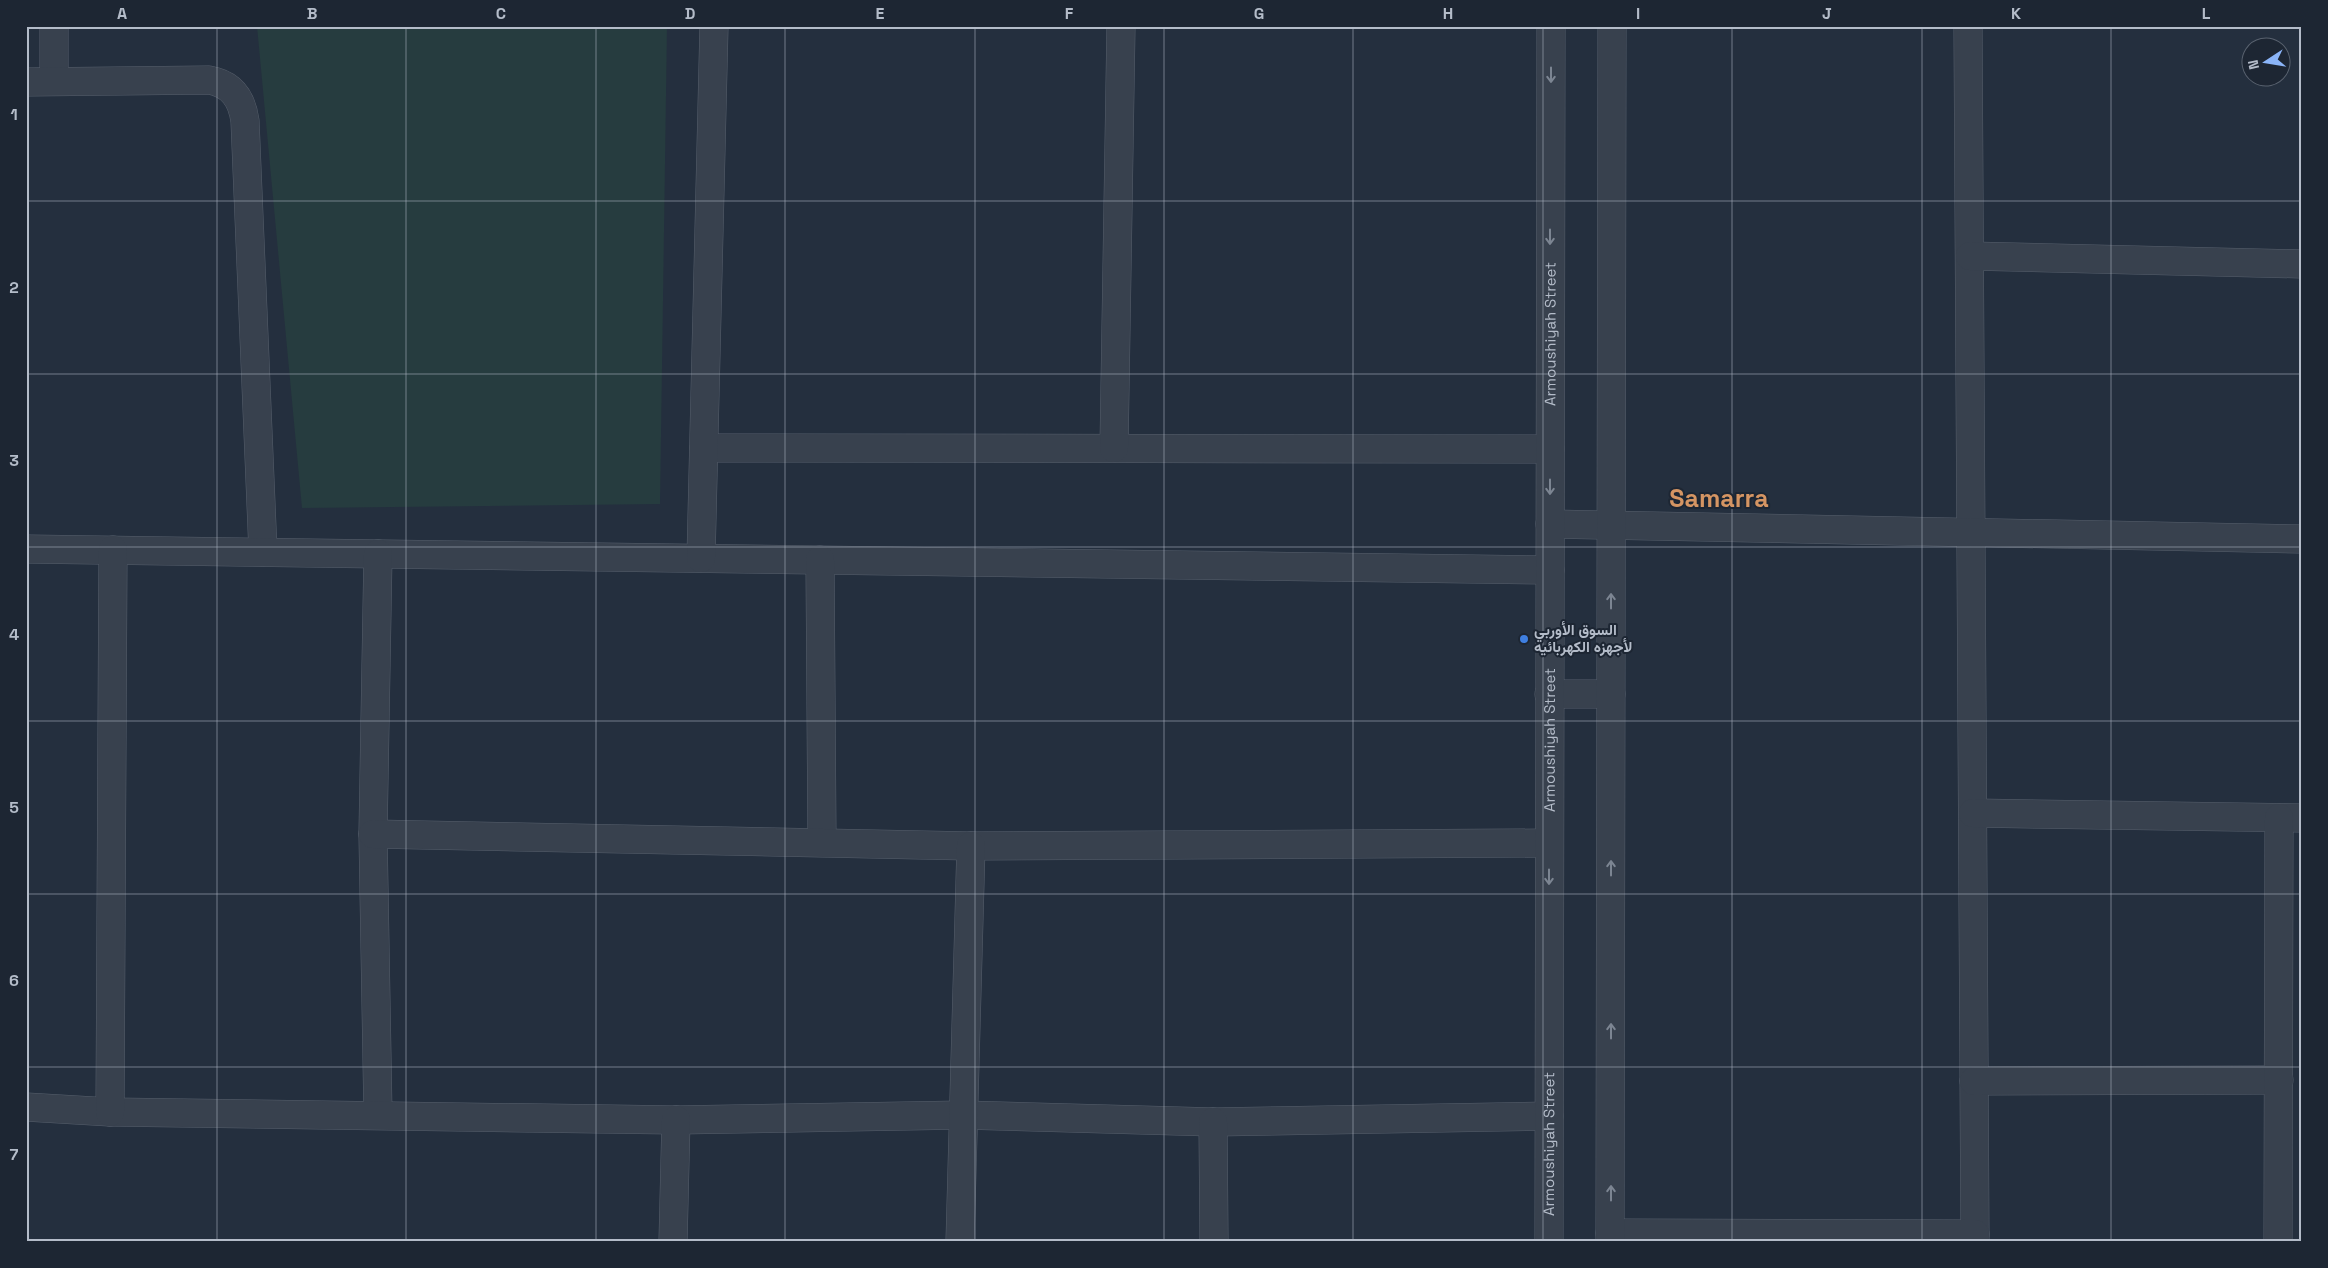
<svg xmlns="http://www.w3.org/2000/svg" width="2328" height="1268" viewBox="0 0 2328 1268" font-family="'Space Grotesk',Vazirmatn,sans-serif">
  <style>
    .green { fill: #263c3f }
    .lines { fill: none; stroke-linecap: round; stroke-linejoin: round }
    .minor-casing { stroke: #565f6c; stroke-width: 29 }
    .tertiary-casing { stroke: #565f6c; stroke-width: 29 }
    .minor { stroke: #38414e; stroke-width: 28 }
    .tertiary { stroke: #38414e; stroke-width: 28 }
    .oneway { stroke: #7c8592 }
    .grid { fill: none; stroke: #b4bcc9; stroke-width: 1; stroke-opacity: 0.55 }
    .shop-dot { fill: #3f7fe0; stroke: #1d2633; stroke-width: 2 }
    .labels { text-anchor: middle; stroke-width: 4; stroke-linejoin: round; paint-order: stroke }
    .street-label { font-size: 15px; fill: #b4bcc9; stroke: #1d2633 }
    .poi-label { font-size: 15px; font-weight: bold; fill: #b4bcc9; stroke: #1d2633; text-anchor: start }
    .town-label { font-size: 25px; font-weight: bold; fill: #d59563; stroke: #1d2633 }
    .neatline { fill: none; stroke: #b4bcc9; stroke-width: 2 }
    .grid-label { font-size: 16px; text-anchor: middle; font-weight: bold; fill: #b4bcc9 }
  </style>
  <rect width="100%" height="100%" fill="#242f3e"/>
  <polygon class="green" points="257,26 667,26 660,504 302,508"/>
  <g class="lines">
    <defs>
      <g id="minor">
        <polyline points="1968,26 1975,1242"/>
        <polyline points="54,81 54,26"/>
        <path d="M26 82 209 80C232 84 242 99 245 121L263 552"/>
        <polyline points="1970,256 2302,264"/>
        <polyline points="704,448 1550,449"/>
        <polyline points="1114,448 1121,26"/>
        <polyline points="1550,524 2302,539"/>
        <polyline points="26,549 1550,570"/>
        <polyline points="378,554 373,834 378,1115"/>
        <polyline points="701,558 714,26"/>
        <polyline points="820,560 822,841"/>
        <polyline points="1973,813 2302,818"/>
        <polyline points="373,834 971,846 1549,843"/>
        <polyline points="1974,1081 2279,1080"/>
        <polyline points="26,1107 110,1112 676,1120 963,1115 1213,1122 1549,1116"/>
        <polyline points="110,1112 113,550"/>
        <polyline points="1213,1122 1214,1242"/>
        <polyline points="1610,1233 1975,1234"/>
        <polyline points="673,1242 676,1120"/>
        <polyline points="960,1242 971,846"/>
        <polyline points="2278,1242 2279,818"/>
      </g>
      <g id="tertiary">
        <polyline points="1549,694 1611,694"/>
        <path id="s1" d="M1549 1242 1551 26"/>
        <polyline points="1610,1242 1612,26"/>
      </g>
    </defs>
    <use href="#minor" class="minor-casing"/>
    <use href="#tertiary" class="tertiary-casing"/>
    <use href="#minor" class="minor"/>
    <use href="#tertiary" class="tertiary"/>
  </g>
  <defs><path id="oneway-shaft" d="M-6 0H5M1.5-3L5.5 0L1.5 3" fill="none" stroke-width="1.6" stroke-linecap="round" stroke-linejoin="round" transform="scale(1.25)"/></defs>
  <g class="oneway">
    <use href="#oneway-shaft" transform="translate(1551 75) rotate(90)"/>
    <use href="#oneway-shaft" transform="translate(1550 237) rotate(90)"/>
    <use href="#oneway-shaft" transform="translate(1550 487) rotate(90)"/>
    <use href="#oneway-shaft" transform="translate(1611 601) rotate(-90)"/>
    <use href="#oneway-shaft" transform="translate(1611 868) rotate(-90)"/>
    <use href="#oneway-shaft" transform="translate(1549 877) rotate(90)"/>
    <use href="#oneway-shaft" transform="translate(1611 1031) rotate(-90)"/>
    <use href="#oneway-shaft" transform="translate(1611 1193) rotate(-90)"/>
  </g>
  <path class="grid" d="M217 26V1242M406 26V1242M596 26V1242M785 26V1242M975 26V1242M1164 26V1242M1353 26V1242M1543 26V1242M1732 26V1242M1922 26V1242M2111 26V1242M26 201H2302M26 374H2302M26 547H2302M26 721H2302M26 894H2302M26 1067H2302"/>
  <circle class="shop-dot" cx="1524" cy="639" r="5"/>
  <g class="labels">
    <g class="street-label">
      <text dy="5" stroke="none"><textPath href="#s1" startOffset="908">Armoushiyah Street</textPath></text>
      <text dy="5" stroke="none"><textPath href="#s1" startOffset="502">Armoushiyah Street</textPath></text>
      <text dy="5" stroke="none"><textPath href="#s1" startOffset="98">Armoushiyah Street</textPath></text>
    </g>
    <g class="poi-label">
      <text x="1534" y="635">السوق الأوربي<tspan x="1534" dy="17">لأجهزه الكهربائيه</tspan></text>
    </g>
    <g class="town-label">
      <text x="1719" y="507">Samarra</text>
    </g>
  </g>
  <rect width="2328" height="1268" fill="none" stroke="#1d2633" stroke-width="55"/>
  <g transform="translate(2266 62) rotate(258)"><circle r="24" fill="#1d2633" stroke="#59626f"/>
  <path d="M0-4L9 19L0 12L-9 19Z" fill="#8ab4f8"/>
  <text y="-8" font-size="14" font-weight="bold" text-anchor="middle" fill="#b4bcc9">N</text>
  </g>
  <rect x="28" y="28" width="2272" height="1212" class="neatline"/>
  <g class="grid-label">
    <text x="122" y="19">A</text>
    <text x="312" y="19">B</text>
    <text x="501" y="19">C</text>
    <text x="690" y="19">D</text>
    <text x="880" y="19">E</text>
    <text x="1069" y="19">F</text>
    <text x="1259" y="19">G</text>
    <text x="1448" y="19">H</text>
    <text x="1638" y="19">I</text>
    <text x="1827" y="19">J</text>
    <text x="2016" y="19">K</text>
    <text x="2206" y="19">L</text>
    <text x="14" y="120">1</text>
    <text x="14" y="293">2</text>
    <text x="14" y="466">3</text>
    <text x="14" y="640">4</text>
    <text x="14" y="813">5</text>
    <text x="14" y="986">6</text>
    <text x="14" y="1160">7</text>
  </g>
</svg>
